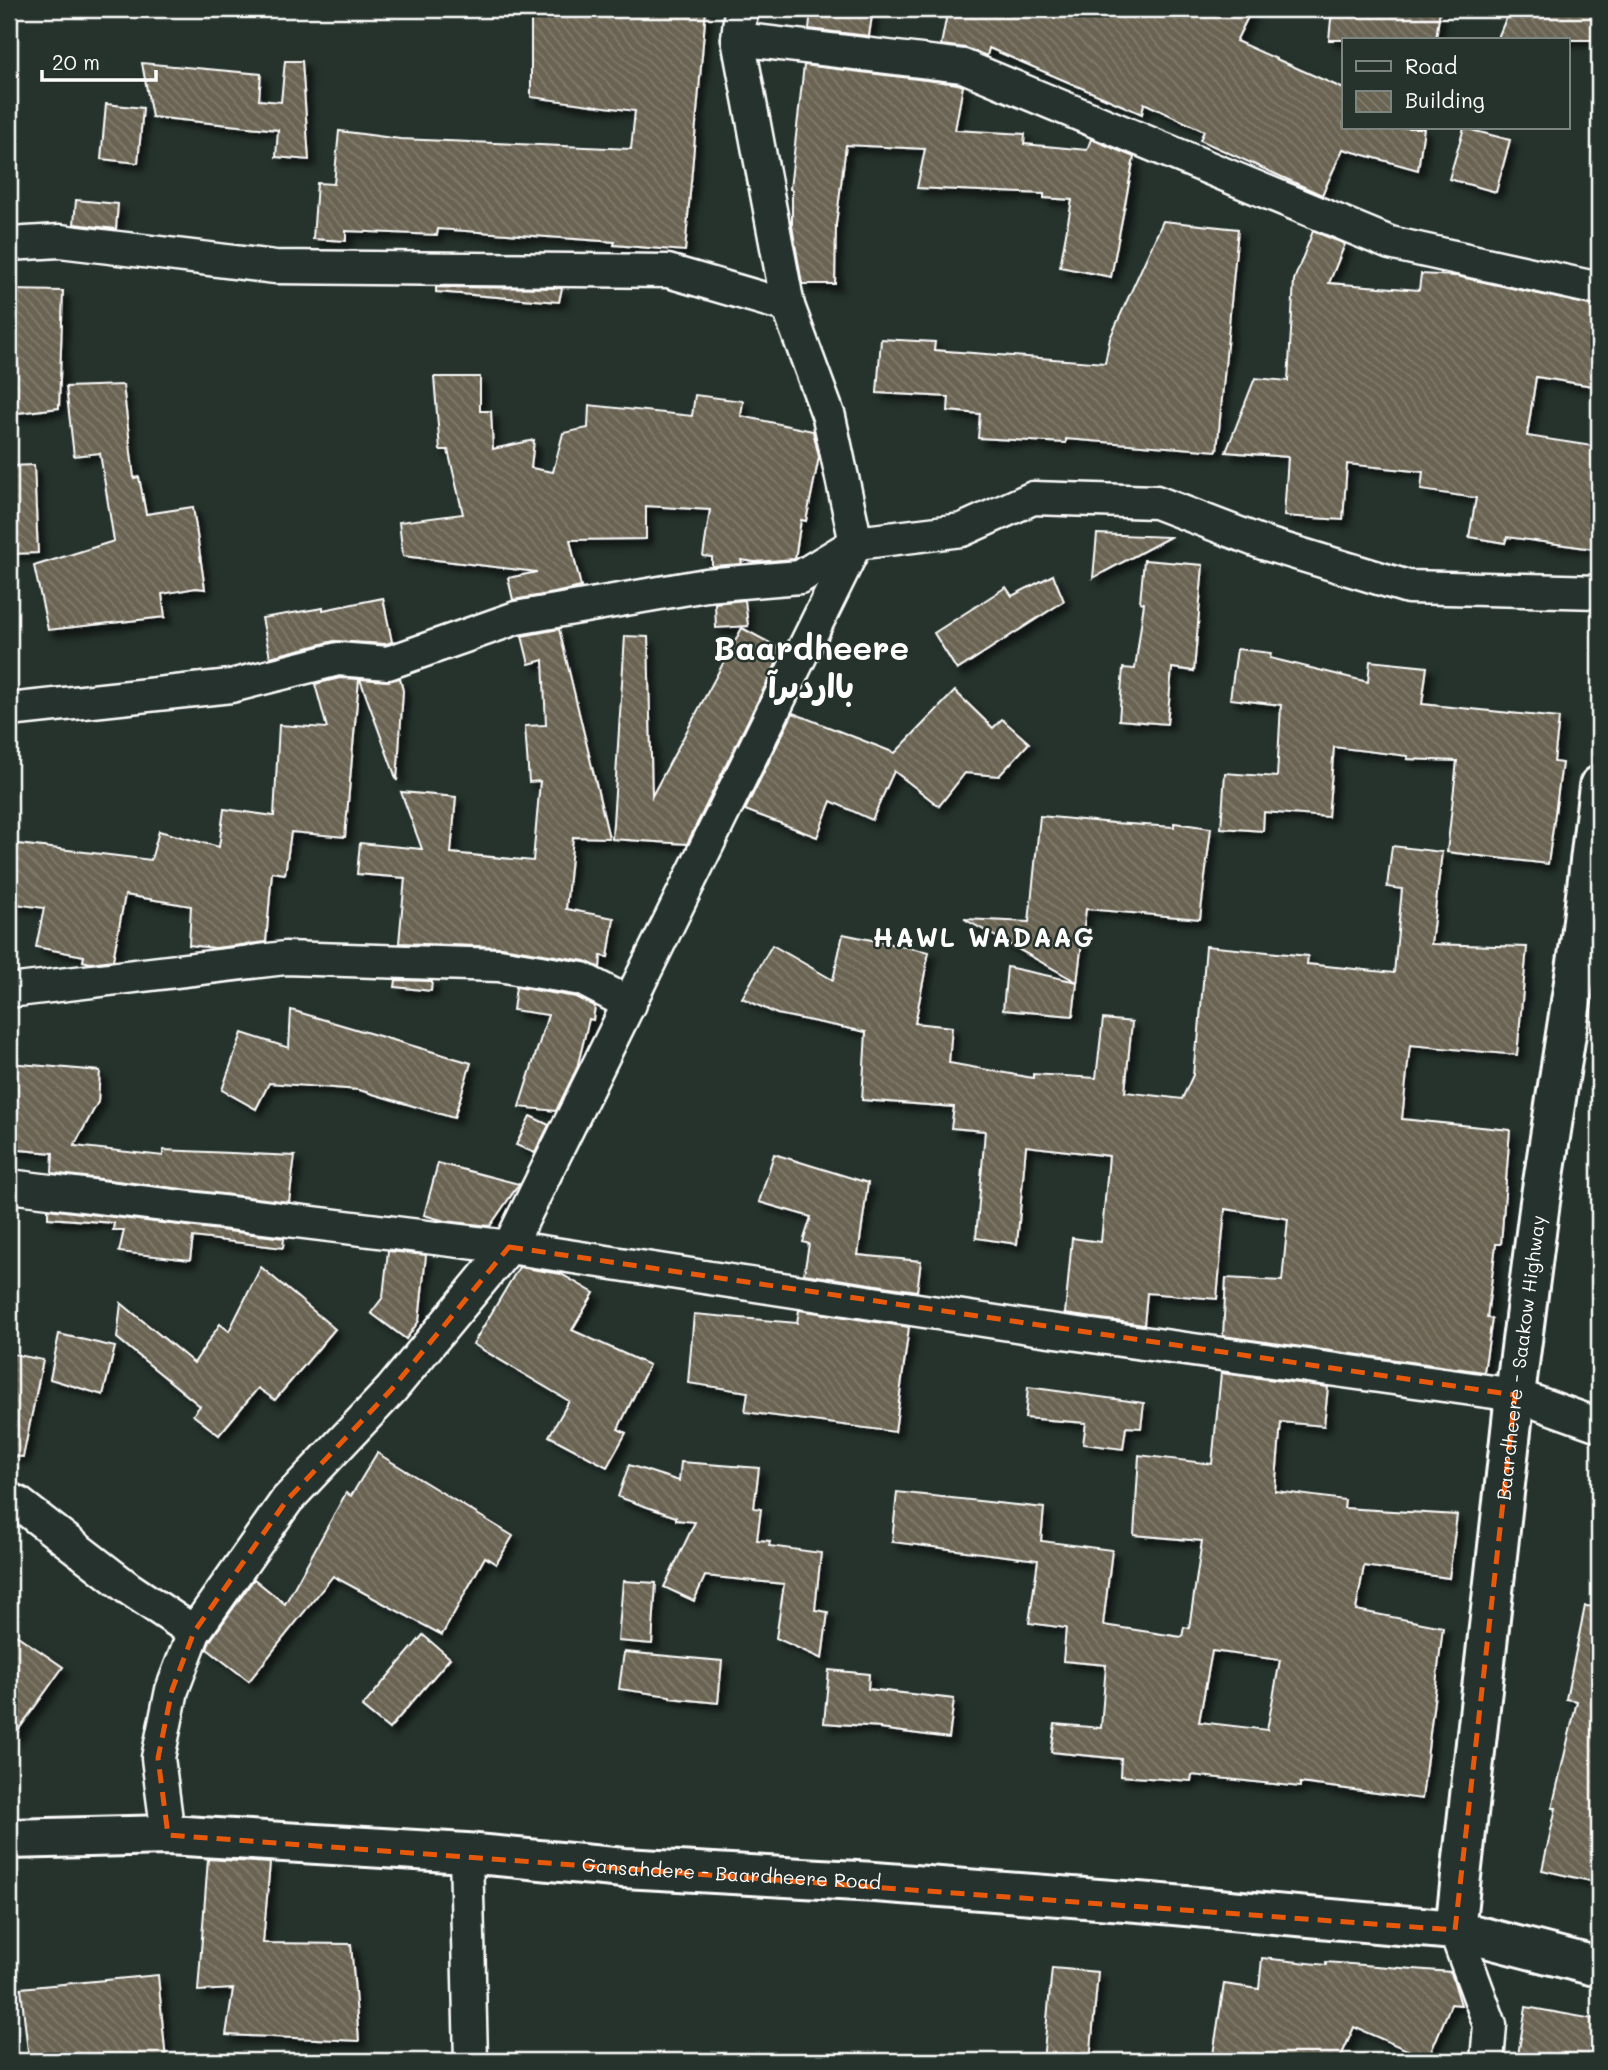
<svg xmlns="http://www.w3.org/2000/svg" width="1608" height="2070" viewBox="0 0 1608 2070" font-family="Mali,'Playpen Sans Arabic',sans-serif">
  <style>
    .building { fill: url(#building-back-hatch); stroke: #fff; stroke-width: 2; fill-rule: evenodd; filter: url(#shadow) }
    .lines { fill: none; stroke-linecap: round; stroke-linejoin: round }
    .street-casing { stroke: #fff; stroke-width: 37 }
    .secondary-casing { stroke: #fff; stroke-width: 44 }
    .street { stroke: #26332d; stroke-width: 32 }
    .secondary { stroke: #26332d; stroke-width: 38 }
    .marked { fill: none; stroke: #e8590c; stroke-width: 5; stroke-dasharray: 14 9; stroke-linejoin: round }
    .labels { text-anchor: middle; stroke-width: 5; stroke-linejoin: round; paint-order: stroke }
    .street-label { font-size: 19px; fill: #fff; stroke: #26332d }
    .district-label { font-size: 26px; font-weight: bold; letter-spacing: 2px; fill: #fff; stroke: #26332d }
    .town-label { font-size: 33px; font-weight: bold; fill: #fff; stroke: #26332d }
  </style>
  <defs>
    <pattern id="building-back-hatch" width="6" height="6" patternUnits="userSpaceOnUse" patternTransform="scale(1.75)"><rect width="6" height="6" fill="#6a6452"/><path d="M-1 5l2 2M0 0l6 6M5-1l2 2" fill="none" stroke="#807b6c"/></pattern>
    <filter id="shadow"><feDropShadow dx="6" dy="6" stdDeviation="3.5" flood-color="#0009"/></filter>
  </defs>
  <rect width="100%" height="100%" fill="#26332d"/>
  <filter id="ink" filterUnits="userSpaceOnUse"><feTurbulence type="fractalNoise" baseFrequency=".0143" numOctaves="2"/><feDisplacementMap in="SourceGraphic" scale="14" xChannelSelector="R" yChannelSelector="G"/><feConvolveMatrix kernelMatrix="1 2 1 2 8 2 1 2 1" color-interpolation-filters="sRGB"/></filter>
  <g filter="url(#ink)">
    <g class="building">
      <polygon points="531,9 706,9 685,251 614,245 615,242 438,229 437,235 346,231 346,241 313,239 317,183 334,184 339,131 400,139 631,149 635,111 531,97"/>
      <polygon points="811,9 873,9 869,36 809,29"/>
      <polygon points="948,9 1252,9 1236,41 1344,89 1344,128 1424,128 1418,170 1343,149 1322,195 1200,140 1204,131 1144,103 1142,114 989,48 987,56 966,48 941,45"/>
      <polygon points="1332,9 1440,9 1436,40 1329,40"/>
      <polygon points="1510,9 1599,9 1599,40 1497,40"/>
      <polygon points="285,61 302,61 309,160 276,157 278,130 152,117 142,63 261,74 259,100 281,102"/>
      <polygon points="804,65 958,84 963,86 955,130 1025,134 1024,144 1087,150 1091,139 1134,157 1111,277 1060,267 1072,200 1044,198 1044,194 917,188 925,149 846,145 836,224 835,284 802,284 792,226 792,190 790,189"/>
      <polygon points="106,104 143,108 138,163 101,159"/>
      <polygon points="1464,128 1510,140 1496,192 1449,179"/>
      <polygon points="76,200 118,204 116,229 74,224"/>
      <polygon points="1163,221 1238,229 1217,451 1066,439 1066,443 978,438 980,414 948,411 949,397 877,393 881,339 935,342 934,350 1105,363 1110,338"/>
      <polygon points="1313,231 1345,244 1329,283 1419,290 1421,274 1456,276 1599,307 1599,387 1536,377 1527,436 1599,447 1599,515 1594,549 1507,537 1505,543 1469,537 1476,498 1421,490 1423,472 1347,464 1343,520 1284,516 1288,457 1226,452 1255,378 1288,381 1294,280"/>
      <polygon points="436,287 562,288 559,302 436,292"/>
      <polygon points="9,290 63,291 59,408 9,414"/>
      <polygon points="434,377 480,377 480,411 491,411 493,449 534,440 531,468 553,472 563,433 588,428 589,405 692,416 695,395 743,401 741,416 813,431 819,457 806,521 801,520 795,559 755,562 741,560 742,564 712,566 712,557 703,556 710,510 646,506 646,539 570,540 581,587 554,593 513,600 508,578 537,572 403,556 399,522 463,514 448,450 440,450"/>
      <polygon points="123,385 134,478 139,477 146,514 193,507 205,589 196,588 162,594 165,617 48,630 34,566 114,541 100,453 74,456 66,387"/>
      <polygon points="34,465 38,553 9,554 9,466"/>
      <polygon points="1097,534 1170,537 1093,578"/>
      <polygon points="1144,560 1203,565 1194,671 1172,668 1167,724 1119,720 1123,668 1135,669 1144,603 1140,602"/>
      <polygon points="1053,575 1064,601 957,670 934,633 1006,587 1012,596"/>
      <polygon points="383,598 392,642 386,644 334,641 270,657 262,618 323,608 323,610"/>
      <polygon points="745,600 748,626 716,628 715,603"/>
      <polygon points="742,628 783,650 687,844 612,839 625,636 648,637 652,796"/>
      <polygon points="559,629 609,838 573,837 566,909 614,918 608,957 601,956 600,968 585,961 502,947 399,943 405,878 357,874 360,843 422,849 401,792 456,797 451,853 533,861 540,781 529,782 525,726 546,725 543,660 529,664 522,636"/>
      <polygon points="1237,649 1271,653 1270,658 1368,682 1370,661 1427,667 1422,704 1559,718 1554,762 1562,763 1548,864 1447,852 1457,761 1407,759 1408,756 1334,747 1328,817 1264,812 1263,831 1221,828 1225,773 1277,777 1281,705 1230,699"/>
      <polygon points="340,678 359,679 345,837 291,832 285,874 272,872 266,942 215,948 189,945 191,906 125,895 113,960 90,963 83,961 84,956 36,947 44,908 9,903 9,843 151,860 159,831 219,847 224,809 274,816 279,725 327,728 315,684"/>
      <polygon points="400,678 403,691 397,781 360,679 387,681"/>
      <polygon points="955,691 993,728 1002,719 1029,743 999,776 965,773 939,806 894,771 872,820 831,801 817,837 745,810 793,713 895,753"/>
      <polygon points="1040,816 1114,823 1174,827 1174,823 1211,828 1200,919 1086,909 1073,1016 1003,1010 1007,967 1077,982 964,919 1029,922"/>
      <polygon points="1392,846 1442,852 1431,944 1527,947 1517,1055 1410,1045 1402,1119 1510,1130 1501,1244 1496,1244 1487,1318 1492,1319 1484,1372 1223,1336 1226,1278 1282,1281 1288,1219 1284,1218 1225,1209 1217,1299 1147,1293 1144,1325 1065,1314 1072,1238 1101,1242 1109,1156 1026,1146 1017,1244 976,1238 985,1131 951,1128 954,1107 862,1100 866,1032 777,1014 742,998 772,945 833,980 843,934 929,952 915,1023 952,1027 949,1063 1033,1078 1033,1074 1096,1078 1103,1019 1132,1022 1125,1092 1182,1099 1193,1075 1196,1043 1198,1043 1206,946 1308,956 1307,964 1394,973 1402,889 1387,887"/>
      <polygon points="396,980 432,981 431,991 395,987"/>
      <polygon points="516,987 576,997 595,1006 593,1020 589,1019 577,1068 556,1111 519,1107 548,1015 513,1010"/>
      <polygon points="291,1010 471,1063 454,1118 359,1090 269,1083 256,1109 222,1090 242,1033 289,1048"/>
      <polygon points="9,1063 100,1071 98,1102 74,1146 163,1156 163,1150 295,1156 289,1202 52,1173 53,1153 9,1149"/>
      <polygon points="530,1116 549,1125 535,1153 516,1145"/>
      <polygon points="774,1154 868,1183 858,1255 921,1261 917,1291 804,1274 809,1244 803,1242 811,1217 759,1202"/>
      <polygon points="438,1163 519,1184 490,1226 445,1221 424,1215"/>
      <polygon points="48,1209 284,1238 283,1248 193,1237 190,1260 119,1252 124,1230 113,1230 114,1223 48,1218"/>
      <polygon points="388,1251 426,1255 419,1321 406,1339 371,1313 383,1297"/>
      <polygon points="261,1267 335,1329 275,1400 258,1388 219,1435 193,1415 200,1406 117,1338 121,1303 194,1363 220,1324 229,1331"/>
      <polygon points="519,1267 561,1274 594,1293 572,1330 649,1365 618,1429 626,1433 607,1467 549,1436 569,1401 473,1344"/>
      <polygon points="799,1310 909,1327 895,1432 745,1412 748,1392 688,1383 694,1314 797,1323"/>
      <polygon points="59,1334 115,1347 103,1395 50,1379"/>
      <polygon points="13,1354 43,1360 23,1457 9,1456 9,1374"/>
      <path d="M1221 1373 1328 1387 1324 1426 1281 1422 1275 1491 1345 1500 1344 1508 1457 1515 1449 1578 1364 1566 1356 1610 1443 1627 1422 1799 1300 1783V1787L1192 1775 1191 1781 1120 1776 1121 1759 1051 1752 1055 1724 1101 1728 1106 1665 1063 1661 1066 1628 1029 1623 1038 1560 892 1542 897 1492 1044 1508 1041 1541 1112 1550 1103 1625 1182 1637 1184 1627 1189 1628 1202 1541 1134 1535 1139 1455 1212 1464ZM1212 1651 1280 1660 1267 1730 1199 1722Z"/>
      <polygon points="1028,1387 1144,1403 1141,1428 1126,1427 1123,1449 1083,1444 1086,1423 1025,1418"/>
      <polygon points="377,1453 513,1536 496,1564 485,1557 442,1635 333,1576 249,1681 207,1649 210,1641 254,1579 285,1604 346,1493 351,1496"/>
      <polygon points="681,1462 759,1468 754,1508 761,1509 757,1540 770,1541 769,1546 821,1553 815,1610 828,1612 822,1659 776,1638 784,1584 705,1576 694,1601 664,1587 695,1522 676,1520 676,1517 618,1497 629,1465 679,1481"/>
      <polygon points="623,1581 656,1583 652,1644 618,1641"/>
      <polygon points="1585,1606 1599,1607 1599,1883 1542,1870 1556,1808 1552,1808 1577,1701 1566,1699"/>
      <polygon points="9,1630 63,1667 9,1743"/>
      <polygon points="423,1635 450,1658 389,1729 362,1707"/>
      <polygon points="624,1652 722,1661 718,1703 670,1698 670,1696 619,1689"/>
      <polygon points="829,1670 869,1674 868,1689 954,1699 949,1738 880,1729 880,1727 824,1723"/>
      <polygon points="208,1859 270,1863 263,1943 351,1944 359,2041 226,2035 233,1989 198,1991"/>
      <polygon points="1262,1958 1326,1965 1326,1962 1451,1972 1461,2005 1451,2004 1428,2059 1354,2027 1339,2061 1212,2061 1224,1984 1259,1989"/>
      <polygon points="1052,1968 1098,1972 1090,2061 1043,2061"/>
      <polygon points="158,1975 166,2061 29,2061 21,1988"/>
      <polygon points="1526,2007 1599,2020 1599,2061 1517,2061"/>
    </g>
    <g class="lines">
      <defs>
        <g id="street">
          <polyline points="738,39 963,66 1390,243 1599,289"/>
          <polyline points="9,244 60,241 275,267 668,271 788,306"/>
          <polyline points="9,710 231,686 338,659 388,663 516,618 706,585 800,577 856,543 962,530 1033,498 1156,502 1263,543 1408,587 1599,592"/>
          <polyline points="9,991 285,958 499,965 582,979 630,1004"/>
          <polyline points="9,1186 509,1247 1035,1328 1515,1395 1599,1425"/>
          <polyline points="9,1499 18,1503 128,1588 194,1632"/>
          <polyline points="168,1835 158,1758 172,1690 194,1632 287,1500 391,1390 509,1247 856,543 829,417 788,306 738,39 741,9"/>
          <polyline points="466,1853 471,2061"/>
          <polyline points="1455,1930 1490,2025 1487,2061"/>
        </g>
        <g id="secondary">
          <path id="s1" d="M9 1839 168 1835 466 1853 624 1868 875 1882 1151 1903 1455 1930 1599 1967"/>
          <path id="s2" d="M1455 1930 1515 1395 1540 1202 1581 937 1599 786"/>
        </g>
      </defs>
      <use href="#street" class="street-casing"/>
      <use href="#secondary" class="secondary-casing"/>
      <use href="#street" class="street"/>
      <use href="#secondary" class="secondary"/>
    </g>
  </g>
  <path class="marked" d="M509 1247 1515 1395 1455 1930 168 1835 158 1758 172 1690 194 1632 287 1500 391 1390Z"/>
  <g class="labels">
    <g class="street-label">
      <text dy="7" stroke="none"><textPath href="#s2" startOffset="576">Baardheere - Saakow Highway</textPath></text>
      <text dy="7" stroke="none"><textPath href="#s1" startOffset="724">Gansahdere - Baardheere Road</textPath></text>
    </g>
    <g class="district-label">
      <text x="984" y="947">HAWL WADAAG</text>
    </g>
    <g class="town-label">
      <text x="811" y="660">Baardheere<tspan x="811" dy="38">بااردىرآ</tspan></text>
    </g>
  </g>
  <rect width="1608" height="2070" fill="none" stroke="#26332d" stroke-width="35"/>
  <rect x="18" y="18" width="1573" height="2035" fill="none" stroke="#fff" stroke-width="2.5" filter="url(#ink)"/>
  <rect x="1342" y="38" width="228" height="91" fill="#26332d" stroke="#7d8581" stroke-width="2"/>
  <rect x="1356" y="61" width="35" height="10" fill="#26332d" stroke="#7d8581" stroke-width="2"/>
  <text x="1405" y="74" font-size="21" fill="#ffffff">Road</text>
  <rect x="1356" y="91" width="35" height="21" fill="url(#building-back-hatch)" stroke="#7d8581" stroke-width="2"/>
  <text x="1405" y="108" font-size="21" fill="#ffffff">Building</text>
  <path d="M42 70v10h114v-10" fill="none" stroke="#ffffff" stroke-width="3.5"/>
  <text x="52" y="70" font-size="21" fill="#ffffff" stroke="#26332d" stroke-width="5" paint-order="stroke">20 m</text>
</svg>
